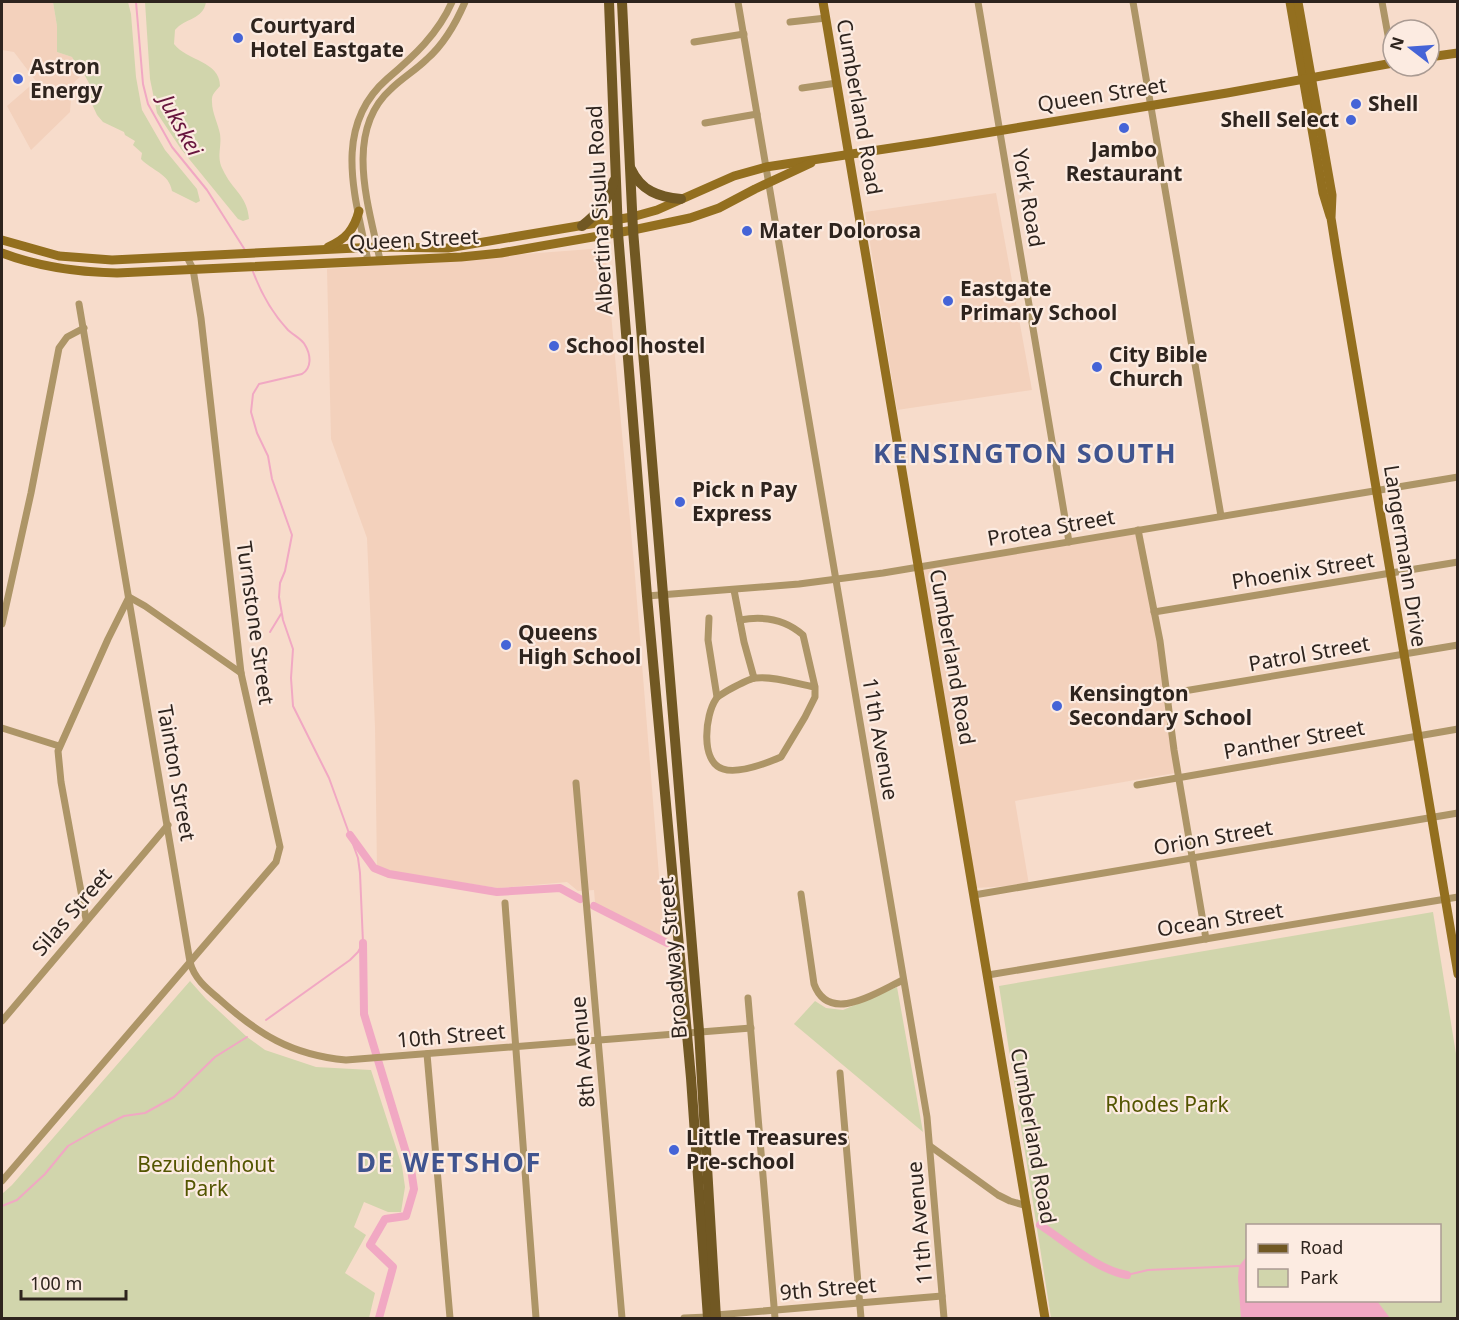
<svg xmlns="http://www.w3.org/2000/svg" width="1459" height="1320" viewBox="0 0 1459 1320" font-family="'Noto Sans',sans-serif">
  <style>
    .built { fill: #f3d1bc }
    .green { fill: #d1d5ac; fill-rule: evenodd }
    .water { fill: #f1a8c3 }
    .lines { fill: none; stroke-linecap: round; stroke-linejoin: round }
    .stream { stroke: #f1a8c3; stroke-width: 2 }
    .canal { stroke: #f1a8c3; stroke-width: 8 }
    .street { stroke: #ad9567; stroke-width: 7 }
    .secondary { stroke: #936f1f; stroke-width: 9 }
    .primary { stroke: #715823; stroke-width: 10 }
    .poi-dot { fill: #4564d7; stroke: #fcebe1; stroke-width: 2 }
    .labels { text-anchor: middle; stroke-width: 4.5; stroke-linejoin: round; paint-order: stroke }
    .poi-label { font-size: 21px; font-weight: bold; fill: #2e241e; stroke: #fcebe1; text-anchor: start }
    .street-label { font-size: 21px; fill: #2e241e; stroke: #fcebe1 }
    .park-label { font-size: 21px; fill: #535500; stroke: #fcebe1 }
    .water-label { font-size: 22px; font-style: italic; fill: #68153e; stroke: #fcebe1 }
    .district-label { font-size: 27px; font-weight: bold; letter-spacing: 1.5px; fill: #40548f; stroke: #fcebe1 }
  </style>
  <rect width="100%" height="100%" fill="#f7dccb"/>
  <g class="built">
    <polygon points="2,2 53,2 57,26 57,52 72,57 82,75 72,84 70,112 31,150 7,106 36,81 14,52 2,50"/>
    <polygon points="996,193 1032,390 897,410 865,212"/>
    <polygon points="605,248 634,564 664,938 595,903 594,890 578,891 567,882 498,888 377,870 375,727 367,538 331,439 327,269"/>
    <polygon points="1142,529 1181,772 1015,801 1029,885 975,888 918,565"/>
  </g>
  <g class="green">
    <path d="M53 2H128L131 14 136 77 142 110 165 150 197 189 200 201 196 203 172 191C169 173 152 171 141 159L142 153 133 145 135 141 125 135 124 132 103 122 97 115 91 102 90 85 84 74 81 73 72 57 57 52V26Z"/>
    <path d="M145 2H206C203 20 185 18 175 30L174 44C187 61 220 61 220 86 216 91 211 94 212 102 212 113 218 123 220 134 222 147 216 157 223 170 232 190 247 195 249 219L243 221 238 219 181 149 157 113 150 79Z"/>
    <path d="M1433 912 1457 1060V1318H1051L999 986ZM1248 1226H1440V1300H1248Z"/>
    <polygon points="190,981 206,999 247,1037 265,1050 316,1067 371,1070 402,1166 405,1187 401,1212 388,1212 364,1202 354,1227 366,1235 345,1273 375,1293 369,1318 2,1318 2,1194 12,1185"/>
    <polygon points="897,987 923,1132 794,1024 815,1001 826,1008 843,1010"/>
  </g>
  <polygon class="water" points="1247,1256 1248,1300 1377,1301 1390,1318 1241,1318 1238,1278 1239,1266"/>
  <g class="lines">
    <g class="stream">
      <polyline points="136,2 143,84 148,104 172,147 207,190 245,250"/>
      <path d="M252 269C260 291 272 313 288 330 293 335 302 339 305 345 311 355 312 368 302 374L259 384 253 394 251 412 257 433 268 456 272 479 292 535 285 571 280 583 279 597 283 620 293 649 291 678 293 706 329 778 358 858 360 873 363 943 358 952 350 960 266 1020"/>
      <polyline points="270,632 281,614"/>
      <polyline points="2,1206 17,1200 45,1174 68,1146 96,1130 124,1116 145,1113 174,1097 215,1057 247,1037"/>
      <polyline points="1127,1275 1148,1270 1239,1266"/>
    </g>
    <g class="canal">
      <polyline points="350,835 374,868 389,874 497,892 560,888 580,899"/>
      <polyline points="594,906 667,943"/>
      <polyline points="363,943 364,1014 411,1169 414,1189 406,1216 385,1219 370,1245 393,1267 379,1318"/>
      <path d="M1040 1225C1065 1241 1097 1270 1127 1275"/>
    </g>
    <g class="street">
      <polyline points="738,2 927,1117 944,1318"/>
      <polyline points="978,2 1069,542"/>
      <polyline points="1133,2 1221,516"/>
      <polyline points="1382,2 1393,63"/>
      <polyline points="790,22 826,18"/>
      <polyline points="694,42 744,34"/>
      <polyline points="802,88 837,83"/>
      <polyline points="705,123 757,114"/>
      <path d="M187 257 193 269 201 318 241 673 280 847 276 862 190 962C194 978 206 988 218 998 258 1034 291 1055 346 1060L751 1028"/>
      <path d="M380 260C369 207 343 132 391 89 402 78 416 70 427 59 444 44 456 23 465 2"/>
      <path d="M368 261C356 198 331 128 387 79 414 56 438 34 452 2"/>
      <polyline points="1138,530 1160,641 1174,750 1206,939"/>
      <polyline points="734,590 744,642 754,678"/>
      <polyline points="647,596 799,584 883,573 1458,477"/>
      <polyline points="1154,612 1458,562"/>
      <polyline points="709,618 708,640 717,697"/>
      <path d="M740 620C762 616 785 619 803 635L815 687V697L805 717 781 757C767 763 738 774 723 769 700 762 705 715 716 699 719 694 750 678 756 678 775 676 797 684 815 687"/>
      <polyline points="2,624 31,493 59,348 67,337 84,328"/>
      <polyline points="1166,694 1458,645"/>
      <polyline points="2,728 59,746"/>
      <polyline points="576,783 622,1318"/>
      <polyline points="1137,785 1458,729"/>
      <path d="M801 894 814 984C829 1025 877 992 903 980"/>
      <polyline points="974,895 1458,813"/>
      <polyline points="505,903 536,1318"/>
      <polyline points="86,919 61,782 58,751 108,639 129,597 145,606 241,673"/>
      <polyline points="988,975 1458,897"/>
      <polyline points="748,998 775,1318"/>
      <polyline points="2,1021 168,825"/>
      <polyline points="427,1054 450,1318"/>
      <polyline points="840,1073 861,1318"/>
      <polyline points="930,1146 998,1195 1010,1201 1027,1206"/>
      <polyline points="2,1181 190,962 79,304"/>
      <polyline points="716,1315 942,1296"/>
      <polyline points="684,1318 708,1317"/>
    </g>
    <g class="secondary">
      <polyline points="823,2 1045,1318"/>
      <polyline points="1290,2 1323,193 1330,216"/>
      <polyline points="1298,2 1332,195 1331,218 1337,256 1458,974"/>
      <polyline points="1429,57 1458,53"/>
      <polyline points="2,240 59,256 112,260 377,247 448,248 632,217 657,210 734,176 766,167 931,142 1227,93 1393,63"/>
      <path d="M328 247C346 239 354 230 359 211"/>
      <path d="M2 253C39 267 77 272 117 273L461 257 501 253 633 230 690 218 719 208 755 189 811 163"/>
    </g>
    <g class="primary">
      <polyline points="609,2 618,233 647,596 691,1078 708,1318"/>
      <polyline points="622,2 633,230 699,1031 716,1318"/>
      <path d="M631 169C641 191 659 197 681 199"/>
      <path d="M582 226C598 213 608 201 614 181"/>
    </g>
  </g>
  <g class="poi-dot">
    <circle cx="238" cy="38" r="6"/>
    <circle cx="18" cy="79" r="6"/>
    <circle cx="1356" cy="104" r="6"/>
    <circle cx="1351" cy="120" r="6"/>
    <circle cx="1124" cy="128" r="6"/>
    <circle cx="747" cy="231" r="6"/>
    <circle cx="948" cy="301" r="6"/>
    <circle cx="554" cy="346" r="6"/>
    <circle cx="1097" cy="367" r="6"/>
    <circle cx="680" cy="502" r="6"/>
    <circle cx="506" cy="645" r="6"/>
    <circle cx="1057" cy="706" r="6"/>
    <circle cx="674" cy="1150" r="6"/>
  </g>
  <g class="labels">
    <g class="poi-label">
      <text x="250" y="33">Courtyard<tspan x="250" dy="24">Hotel Eastgate</tspan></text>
      <text x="30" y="74">Astron<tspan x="30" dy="24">Energy</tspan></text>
      <text x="1368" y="111">Shell</text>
      <text x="1339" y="127" text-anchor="end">Shell Select</text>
      <text x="1124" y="157" text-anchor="middle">Jambo<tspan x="1124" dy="24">Restaurant</tspan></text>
      <text x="759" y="238">Mater Dolorosa</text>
      <text x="960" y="296">Eastgate<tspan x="960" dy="24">Primary School</tspan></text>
      <text x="566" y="353">School hostel</text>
      <text x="1109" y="362">City Bible<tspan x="1109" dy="24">Church</tspan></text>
      <text x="692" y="497">Pick n Pay<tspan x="692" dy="24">Express</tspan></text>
      <text x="518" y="640">Queens<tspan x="518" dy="24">High School</tspan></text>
      <text x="1069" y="701">Kensington<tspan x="1069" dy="24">Secondary School</tspan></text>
      <text x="686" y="1145">Little Treasures<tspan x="686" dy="24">Pre-school</tspan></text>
    </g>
    <g class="street-label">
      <text transform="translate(1102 95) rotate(-9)" y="7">Queen Street</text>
      <text transform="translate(859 107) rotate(80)" y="7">Cumberland Road</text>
      <text transform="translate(1028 198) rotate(80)" y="7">York Road</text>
      <text transform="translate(600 210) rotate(-93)" y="7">Albertina Sisulu Road</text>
      <text transform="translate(414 240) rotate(-3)" y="7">Queen Street</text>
      <text transform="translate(1051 528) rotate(-10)" y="7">Protea Street</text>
      <text transform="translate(1405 556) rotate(81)" y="7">Langermann Drive</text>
      <text transform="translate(1303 571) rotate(-9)" y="7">Phoenix Street</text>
      <text transform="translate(255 623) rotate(82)" y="7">Turnstone Street</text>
      <text transform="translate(1309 654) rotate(-10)" y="7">Patrol Street</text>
      <text transform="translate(952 657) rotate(80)" y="7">Cumberland Road</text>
      <text transform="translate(880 739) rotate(80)" y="7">11th Avenue</text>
      <text transform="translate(1294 740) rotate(-10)" y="7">Panther Street</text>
      <text transform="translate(176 773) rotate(80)" y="7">Tainton Street</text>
      <text transform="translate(1213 838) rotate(-10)" y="7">Orion Street</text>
      <text transform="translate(72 912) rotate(-49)" y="7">Silas Street</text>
      <text transform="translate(1220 920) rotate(-9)" y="7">Ocean Street</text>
      <text transform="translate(673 958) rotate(-95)" y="7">Broadway Street</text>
      <text transform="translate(451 1036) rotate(-5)" y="7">10th Street</text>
      <text transform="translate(583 1052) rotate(-95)" y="7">8th Avenue</text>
      <text transform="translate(1033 1136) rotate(80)" y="7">Cumberland Road</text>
      <text transform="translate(920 1223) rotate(-95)" y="7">11th Avenue</text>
      <text transform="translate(828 1289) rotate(-5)" y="7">9th Street</text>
    </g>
    <g class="park-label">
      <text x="1167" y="1112">Rhodes Park</text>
      <text x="206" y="1172">Bezuidenhout<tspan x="206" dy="24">Park</tspan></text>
    </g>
    <g class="water-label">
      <text transform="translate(181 125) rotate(61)" y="8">Jukskei</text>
    </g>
    <g class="district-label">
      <text x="1025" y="463">KENSINGTON SOUTH</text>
      <text x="449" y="1172">DE WETSHOF</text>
    </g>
  </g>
  <rect width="1459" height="1320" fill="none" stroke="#2e241e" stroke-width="6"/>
  <rect x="1246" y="1224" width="195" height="78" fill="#fcebe1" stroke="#aa9b93" stroke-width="1.5"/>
  <rect x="1258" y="1244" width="30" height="9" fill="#715823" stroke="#aa9b93" stroke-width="1.5"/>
  <text x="1300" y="1254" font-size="18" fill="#2e241e">Road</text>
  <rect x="1258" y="1269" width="30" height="18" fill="#d1d5ac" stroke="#aa9b93" stroke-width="1.5"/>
  <text x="1300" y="1284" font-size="18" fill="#2e241e">Park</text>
  <g transform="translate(1411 48) rotate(287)"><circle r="28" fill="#fcebe1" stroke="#aa9b93" stroke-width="1.5"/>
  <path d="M0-4.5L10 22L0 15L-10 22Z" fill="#4564d7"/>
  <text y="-9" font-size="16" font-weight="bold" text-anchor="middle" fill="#2e241e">N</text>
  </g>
  <path d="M21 1290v9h105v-9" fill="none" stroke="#2e241e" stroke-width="3"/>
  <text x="30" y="1290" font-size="18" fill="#2e241e" stroke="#fcebe1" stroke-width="4.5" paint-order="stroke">100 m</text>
</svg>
